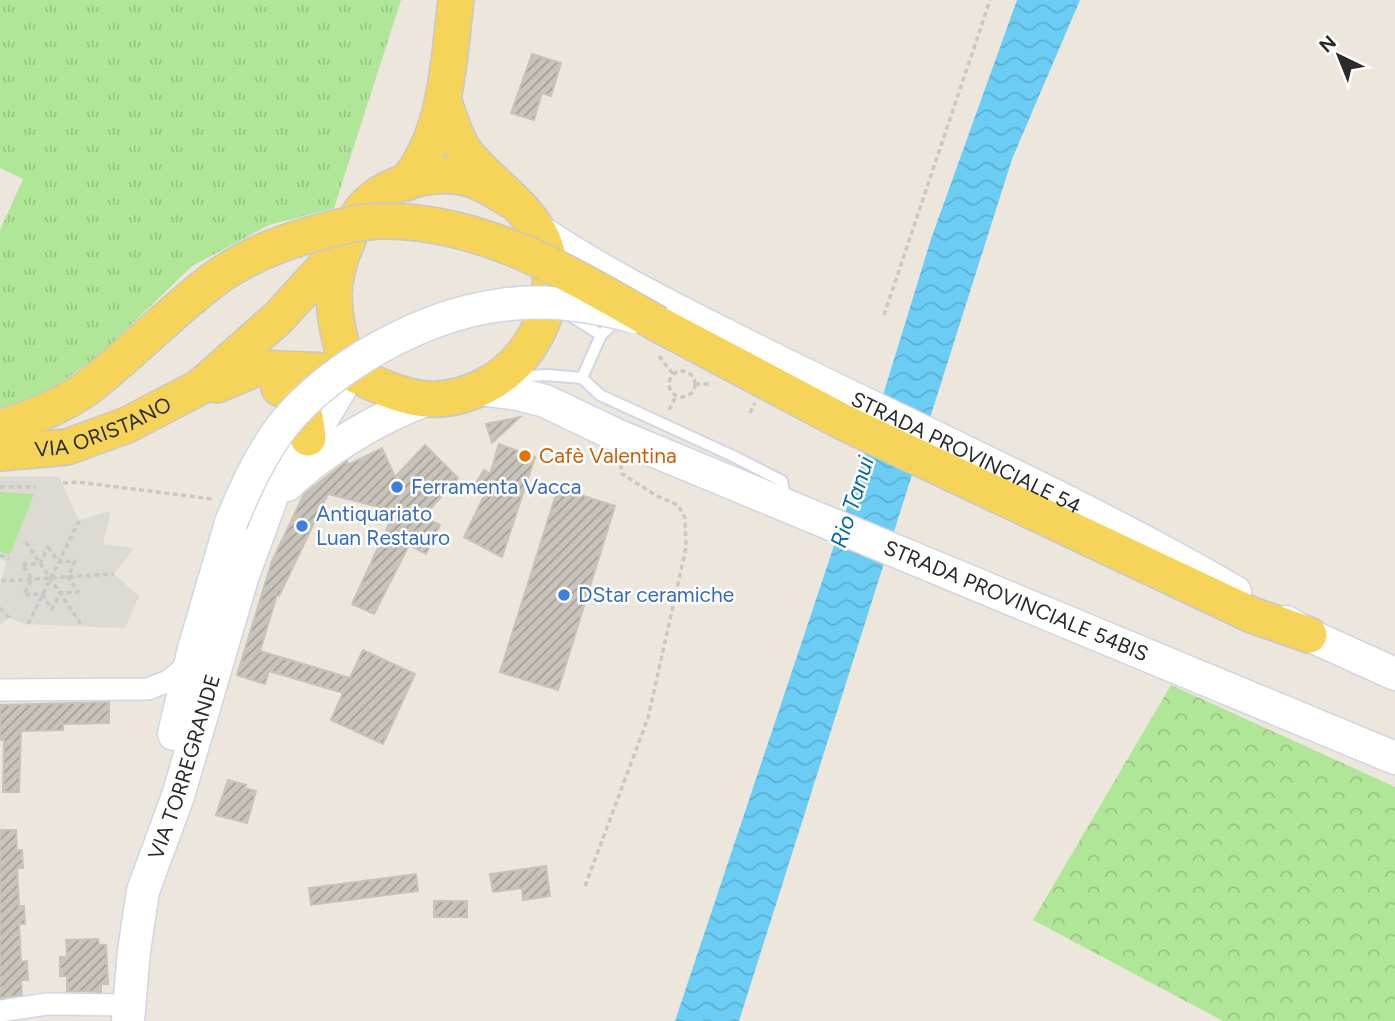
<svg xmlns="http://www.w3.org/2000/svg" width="1395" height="1021" viewBox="0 0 1395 1021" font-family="Figtree,sans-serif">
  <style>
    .grass { fill: url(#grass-tufts) }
    .forest { fill: url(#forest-crowns) }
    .garden { fill: #b0e697 }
    .plaza { fill: #ddd9d3 }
    .water { fill: url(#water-waves) }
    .building { fill: url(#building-hatch); stroke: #c9c2b6; stroke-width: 2 }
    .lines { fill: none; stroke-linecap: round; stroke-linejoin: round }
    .lane-casing { stroke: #d1d5e4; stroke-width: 14 }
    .street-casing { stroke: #d1d5e4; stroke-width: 24 }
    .secondary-casing { stroke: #d1d5e4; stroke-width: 35 }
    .primary-casing { stroke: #c8c8c8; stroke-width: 38 }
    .path { stroke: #c8c8c8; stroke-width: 3.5; stroke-dasharray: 5 3.5; stroke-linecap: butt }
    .lane { stroke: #fff; stroke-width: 10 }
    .street { stroke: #fff; stroke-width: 21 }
    .secondary { stroke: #fff; stroke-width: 32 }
    .primary { stroke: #f6d459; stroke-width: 35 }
    .secondary-bridge-casing { stroke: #d1d5e4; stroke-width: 35; stroke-linecap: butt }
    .primary-bridge-casing { stroke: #c8c8c8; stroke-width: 38; stroke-linecap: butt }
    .secondary-bridge { stroke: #fff; stroke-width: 32 }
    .primary-bridge { stroke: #f6d459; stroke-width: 35 }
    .food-dot { fill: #e8710a; stroke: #fff; stroke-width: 2.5 }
    .shop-dot { fill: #3f7fe0; stroke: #fff; stroke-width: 2.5 }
    .labels { text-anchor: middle; stroke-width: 5; stroke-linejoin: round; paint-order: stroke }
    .street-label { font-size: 21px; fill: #2b2b2b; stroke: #fff }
    .food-label { font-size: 21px; fill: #c56008; stroke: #fff; text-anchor: start }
    .shop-label { font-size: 21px; fill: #366cbe; stroke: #fff; text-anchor: start }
    .water-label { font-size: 23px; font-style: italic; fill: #086aa1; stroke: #fff }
  </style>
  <defs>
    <pattern id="grass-tufts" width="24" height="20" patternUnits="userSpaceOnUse" patternTransform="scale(1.75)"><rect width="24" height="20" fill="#b0e697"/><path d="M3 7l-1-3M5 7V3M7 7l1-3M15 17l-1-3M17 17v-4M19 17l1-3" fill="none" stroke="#98c582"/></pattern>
    <pattern id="forest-crowns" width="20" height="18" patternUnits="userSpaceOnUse" patternTransform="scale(1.75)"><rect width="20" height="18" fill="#b0e697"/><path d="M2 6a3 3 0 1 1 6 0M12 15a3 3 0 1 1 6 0" fill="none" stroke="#98c582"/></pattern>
    <pattern id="water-waves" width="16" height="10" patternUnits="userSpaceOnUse" patternTransform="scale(1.75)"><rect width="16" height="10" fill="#6bcdf3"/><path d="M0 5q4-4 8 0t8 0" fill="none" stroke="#5db0d0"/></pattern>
    <pattern id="building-hatch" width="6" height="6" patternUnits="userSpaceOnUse" patternTransform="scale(1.75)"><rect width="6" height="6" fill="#c9c4bb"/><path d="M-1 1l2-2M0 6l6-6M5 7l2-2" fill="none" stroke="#a39f98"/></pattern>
  </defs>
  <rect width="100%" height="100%" fill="#ede6dc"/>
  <polygon class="grass" points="0,0 401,0 334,208 269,225 192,266 101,354 18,413 0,417 0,230 23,179 0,168"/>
  <polygon class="forest" points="1171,685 1395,787 1395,1021 1223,1021 1033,920"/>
  <polygon class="garden" points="0,492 35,493 10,555 0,552"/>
  <polygon class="plaza" points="0,477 59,477 79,520 111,511 103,544 134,548 114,574 139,596 125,628 25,624 9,618 0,625 0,585 6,562 0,559 0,552 10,555 34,494 0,492"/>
  <polygon class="water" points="1017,0 1080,0 1012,159 739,1021 675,1021 868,444 931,239"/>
  <g class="building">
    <polygon points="532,54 561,63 551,96 542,93 534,120 511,113"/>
    <polygon points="520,417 492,443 486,424"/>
    <polygon points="499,444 535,457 502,557 464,537 487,490 476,483 484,470 490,474"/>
    <polygon points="425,445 458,478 423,517 440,525 426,554 409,545 374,614 352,604 395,511 328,494 279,596 277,595 260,651 350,678 363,650 415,674 383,744 331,720 343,693 269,671 265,684 237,675 272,561 304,494 347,461 348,465 382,448 395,477"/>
    <polygon points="558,488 615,506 558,690 500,672"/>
    <polygon points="109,702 109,723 63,724 63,730 21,731 19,792 3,792 4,740 0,740 0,705"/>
    <polygon points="228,780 246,785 245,788 256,791 247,823 216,815"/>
    <polygon points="0,830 16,830 17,850 22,850 23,868 17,868 19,906 24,906 25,924 19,924 20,942 21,962 27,961 28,980 21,980 22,995 0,998"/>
    <polygon points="546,866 550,896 523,900 522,888 493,892 490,874"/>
    <polygon points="416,874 418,891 311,905 309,888"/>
    <rect x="434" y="901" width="33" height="16"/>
    <polygon points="98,939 99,945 106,945 108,984 101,984 101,992 67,991 67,976 60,976 60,957 67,957 66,940"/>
  </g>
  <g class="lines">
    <defs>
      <g id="lane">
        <polyline points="568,314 601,335"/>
        <polyline points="512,377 547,375 582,378 600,395 733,456 782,481 785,498"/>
        <polyline points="582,378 601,335 618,319"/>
      </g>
      <g id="street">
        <polyline points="0,690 148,689 168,681 191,663"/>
        <polyline points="0,1011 47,1004 128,1005"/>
      </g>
      <g id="secondary">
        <path id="s1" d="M538 230C604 275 676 310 747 346 910 428 1077 500 1235 592"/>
        <path id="s2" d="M479 389 518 394 545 401 616 435 1395 758"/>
        <path d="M287 485C322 451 379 417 424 401"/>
        <polyline points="1286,622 1309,635 1395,674"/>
        <polyline points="174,734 194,649 231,523"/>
        <path id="s3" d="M128 1021 134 951 143 891 178 796 242 578 275 488 322 419 350 372"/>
      </g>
      <g id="primary">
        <path d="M443 99C449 116 455 139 466 153 486 179 522 202 538 231 568 284 541 353 490 383 437 413 400 397 350 372 341 347 334 320 334 293 335 276 340 257 347 242 350 234 353 224 357 217 376 185 427 171 462 177 480 180 495 191 510 200"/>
        <path d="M406 183C448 131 448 63 456 0"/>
        <polyline points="658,324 843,422 1252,615 1309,635"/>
        <polyline points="217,385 257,368 350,372"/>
        <path d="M279 388C303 397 306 414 308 438"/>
        <path d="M0 428C31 418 60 407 87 388"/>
        <path id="s4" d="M0 453 67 447 127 425 200 387 278 318 343 247"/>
      </g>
    </defs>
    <use href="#lane" class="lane-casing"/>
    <use href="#street" class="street-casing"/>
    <use href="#secondary" class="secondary-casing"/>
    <use href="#primary" class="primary-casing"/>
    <g class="path">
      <polyline points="884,315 990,0"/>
      <polyline points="659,356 673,374"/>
      <circle cx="682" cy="384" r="13"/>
      <polyline points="695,384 710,384"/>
      <polyline points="669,410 676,396"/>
      <polyline points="750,413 755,403"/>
      <polyline points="63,483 77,482 213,499"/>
      <polyline points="0,487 36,487"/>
      <polyline points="26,542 82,626"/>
      <polygon points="48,547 59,562 75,561 68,577 78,592 60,593 52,609 42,594 24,595 32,579 22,564 40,564"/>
      <polyline points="0,555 9,559"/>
      <polyline points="1,581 114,574"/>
      <polyline points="0,608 9,618"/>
      <polyline points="28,624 79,521"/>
      <polyline points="585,886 648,718 686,548 685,518 678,505 657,496 622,474 621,465"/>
    </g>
    <use href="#lane" class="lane"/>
    <use href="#street" class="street"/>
    <use href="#secondary" class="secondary"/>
    <use href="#primary" class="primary"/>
    <defs>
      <path id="secondary-bridge" d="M231 523C245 488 261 453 284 424 334 364 424 315 501 305 545 299 591 305 634 317"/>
      <path id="primary-bridge" d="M87 388C133 353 173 309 220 275 250 255 282 242 317 233 337 227 358 222 379 221 482 219 572 275 658 324"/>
    </defs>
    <use href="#secondary-bridge" class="secondary-bridge-casing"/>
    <use href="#primary-bridge" class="primary-bridge-casing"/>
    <use href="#secondary-bridge" class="secondary-bridge"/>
    <use href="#primary-bridge" class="primary-bridge"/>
  </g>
  <circle class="food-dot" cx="525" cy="456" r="7"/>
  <g class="shop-dot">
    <circle cx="397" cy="487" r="7"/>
    <circle cx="302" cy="526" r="7"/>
    <circle cx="564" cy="595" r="7"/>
  </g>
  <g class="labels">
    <g class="street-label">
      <text dy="7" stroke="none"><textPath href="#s4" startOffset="107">VIA ORISTANO</textPath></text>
      <text dy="7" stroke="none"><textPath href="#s1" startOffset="483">STRADA PROVINCIALE 54</textPath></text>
      <text dy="7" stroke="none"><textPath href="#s2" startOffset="579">STRADA PROVINCIALE 54BIS</textPath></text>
      <text dy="7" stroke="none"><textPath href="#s3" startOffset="262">VIA TORREGRANDE</textPath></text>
    </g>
    <g class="food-label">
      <text x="539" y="463">Cafè Valentina</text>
    </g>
    <g class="shop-label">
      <text x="411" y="494">Ferramenta Vacca</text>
      <text x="316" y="521">Antiquariato<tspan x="316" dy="24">Luan Restauro</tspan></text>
      <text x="578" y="602">DStar ceramiche</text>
    </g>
    <g class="water-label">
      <text transform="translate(852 502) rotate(-72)" y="8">Rio Tanui</text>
    </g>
  </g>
  <g transform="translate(1339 56) rotate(317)" stroke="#ffffff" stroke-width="5" paint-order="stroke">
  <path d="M0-5L12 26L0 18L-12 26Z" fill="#2b2b2b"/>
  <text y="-10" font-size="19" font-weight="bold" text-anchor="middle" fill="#2b2b2b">N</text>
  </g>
</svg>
